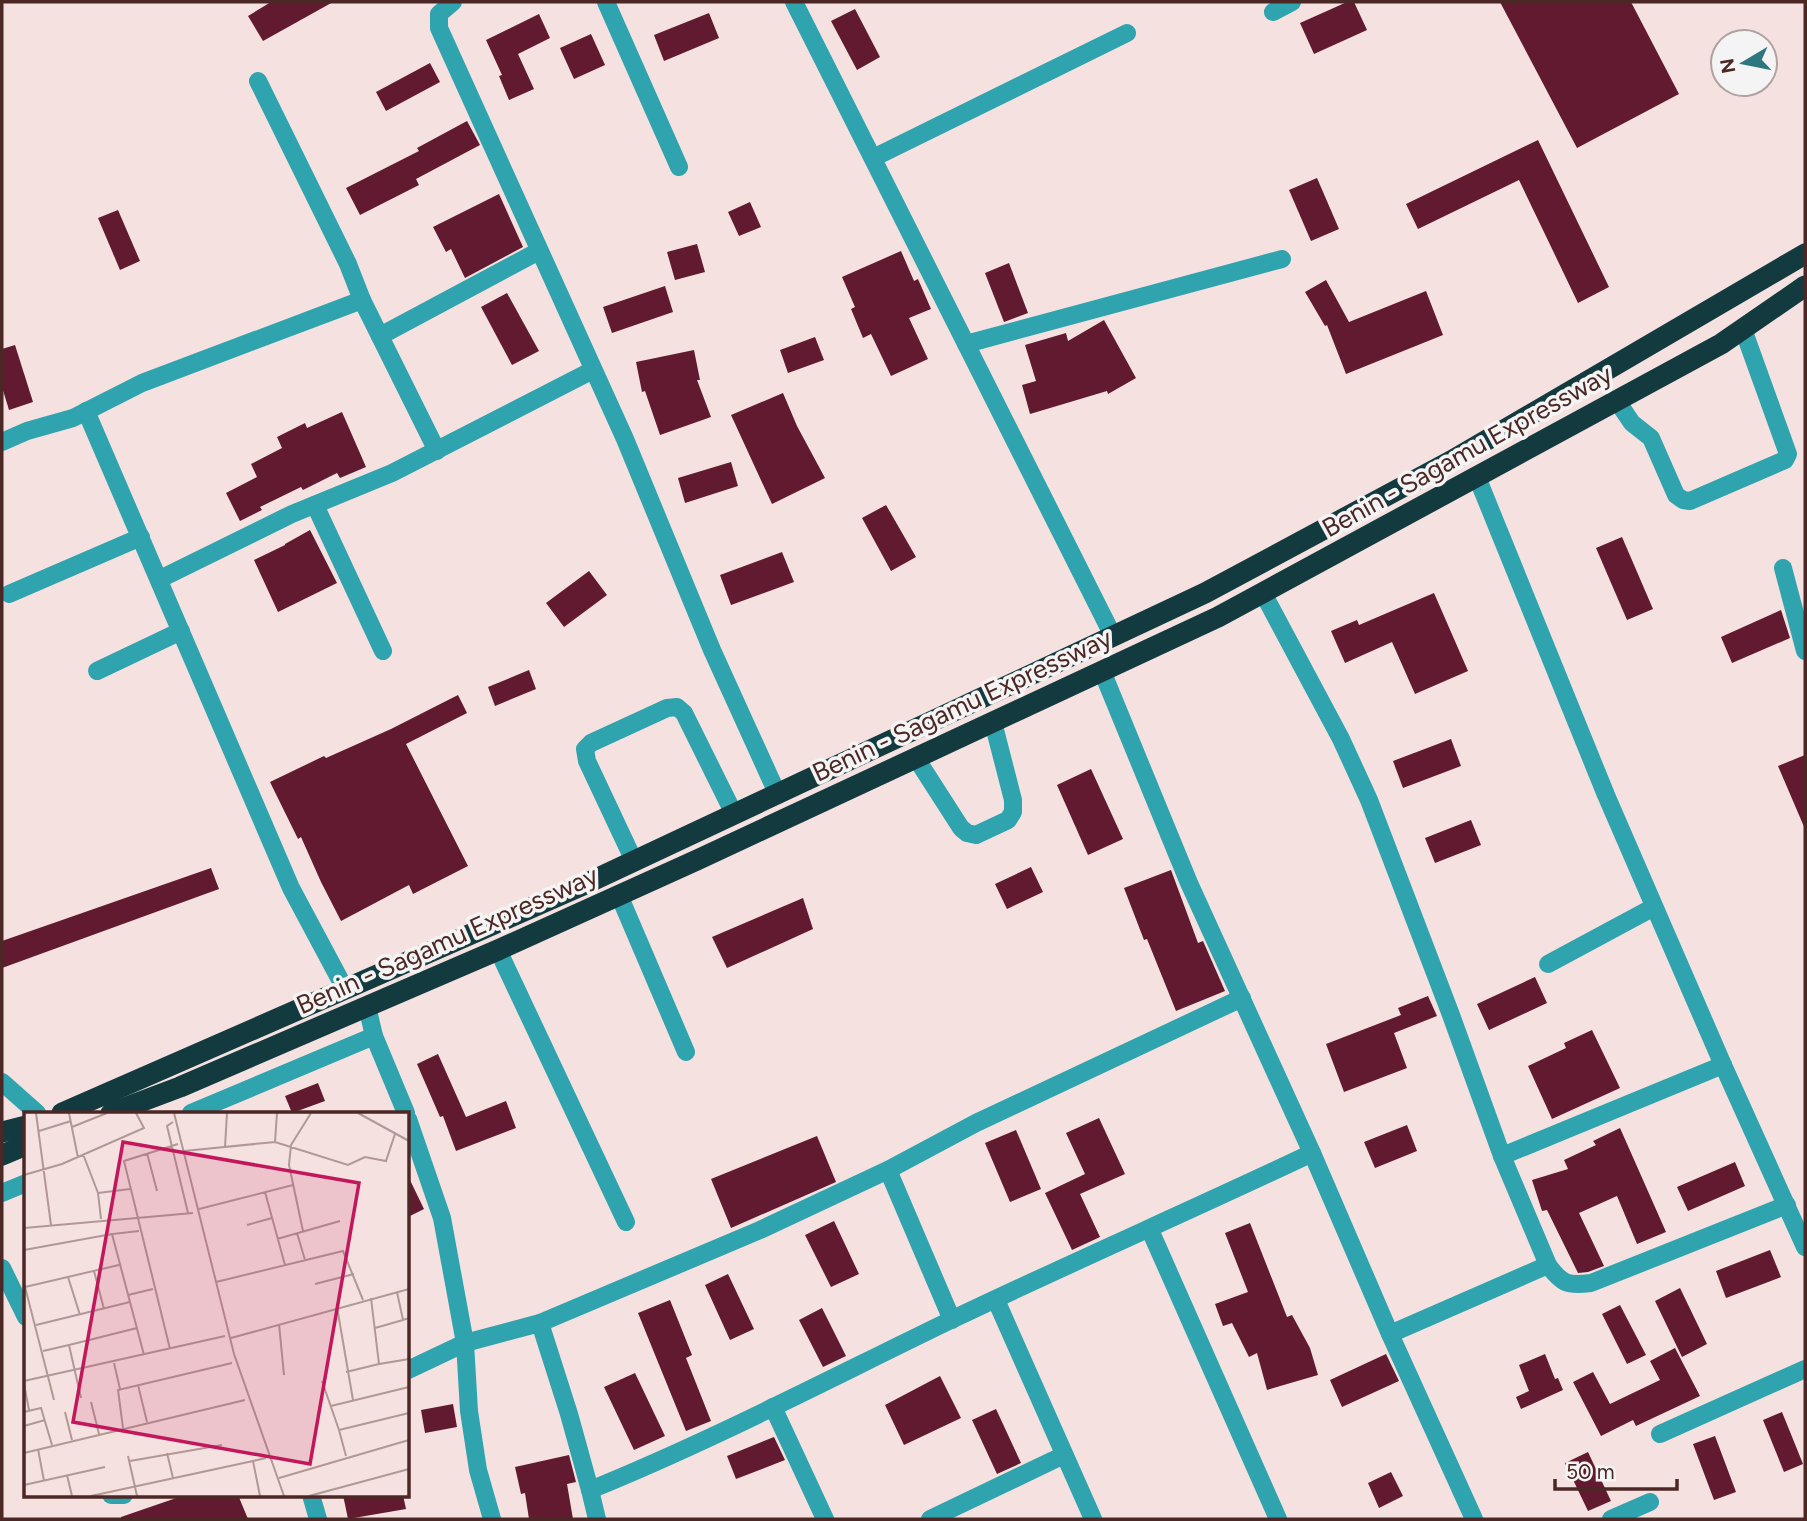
<svg xmlns="http://www.w3.org/2000/svg" width="1807" height="1521" viewBox="0 0 1807 1521" font-family="Figtree,sans-serif">
  <style>
    .building { fill: #611a30 }
    .lines { fill: none; stroke-linecap: round; stroke-linejoin: round }
    .minor { stroke: #2fa3ae; stroke-width: 18 }
    .highway { stroke: #133b3f; stroke-width: 21 }
    .labels { text-anchor: middle; stroke-width: 7; stroke-linejoin: round; paint-order: stroke }
    .street-label { font-size: 26px; fill: #4b2825; stroke: #f4f4f4 }
    .inset-road { fill: none; stroke: #b19895; stroke-width: 2 }
    .view { fill: #c2185b; fill-opacity: 0.15; stroke: #c2185b; stroke-width: 3.5 }
    .inset-edge { fill: none; stroke: #4b2825; stroke-width: 3.5 }
  </style>
  <rect width="100%" height="100%" fill="#f5e2e0"/>
  <g class="building">
    <polygon points="271,2 333,2 263,41 248,16"/>
    <polygon points="1347,2 1354,2 1367,30 1314,54 1300,23"/>
    <polygon points="1500,2 1631,2 1679,94 1577,148"/>
    <polygon points="855,9 880,57 857,70 831,21"/>
    <polygon points="709,13 719,38 664,61 654,35"/>
    <polygon points="539,14 550,38 518,54 534,89 509,100 499,76 502,75 486,40"/>
    <polygon points="591,34 605,65 574,79 560,48"/>
    <polygon points="430,63 440,82 386,111 376,92"/>
    <polygon points="467,121 480,145 416,179 419,185 360,215 346,188 419,151 417,148"/>
    <polygon points="1538,140 1609,287 1578,303 1519,180 1418,229 1406,204"/>
    <polygon points="1317,178 1339,229 1311,241 1289,190"/>
    <polygon points="499,194 523,247 465,278 451,249 446,252 433,227"/>
    <polygon points="750,202 761,227 739,236 728,212"/>
    <polygon points="118,210 140,261 120,270 98,218"/>
    <polygon points="697,244 705,272 675,280 667,252"/>
    <polygon points="901,251 914,281 918,279 931,309 909,318 928,359 891,376 871,334 863,338 851,309 855,307 842,277"/>
    <polygon points="1009,263 1028,313 1004,322 985,273"/>
    <polygon points="1326,280 1349,322 1426,291 1443,335 1346,374 1327,325 1325,326 1305,292"/>
    <polygon points="665,286 673,312 612,333 603,307"/>
    <polygon points="507,293 539,351 512,365 481,307"/>
    <polygon points="1104,320 1136,378 1108,394 1107,391 1030,414 1022,385 1036,381 1025,345 1066,333 1068,341"/>
    <polygon points="815,337 824,360 788,373 780,350"/>
    <polygon points="15,345 33,402 9,410 2,387 2,349"/>
    <polygon points="694,350 700,380 697,380 711,417 660,435 645,391 642,392 636,362"/>
    <polygon points="783,393 797,426 825,478 772,504 731,415"/>
    <polygon points="342,412 366,467 340,478 337,473 303,490 301,487 260,507 262,510 240,521 226,493 257,477 251,464 282,448 277,437 305,423 307,428"/>
    <polygon points="731,462 738,486 685,503 678,478"/>
    <polygon points="886,505 916,557 891,571 862,518"/>
    <polygon points="310,530 337,583 278,612 254,560 285,545 285,544"/>
    <polygon points="1622,537 1653,609 1627,620 1596,548"/>
    <polygon points="782,552 794,582 731,605 720,575"/>
    <polygon points="589,571 607,595 564,627 546,603"/>
    <polygon points="1434,593 1468,671 1415,694 1392,642 1345,663 1331,631 1357,620 1359,625"/>
    <polygon points="1781,610 1790,638 1732,663 1721,637"/>
    <polygon points="529,670 536,689 495,706 488,687"/>
    <polygon points="458,695 467,713 406,744 468,866 413,894 409,885 341,921 321,882 301,837 298,839 270,782 324,756 326,758 391,729"/>
    <polygon points="1451,739 1461,766 1403,788 1393,761"/>
    <polygon points="1805,755 1805,829 1778,766"/>
    <polygon points="1091,769 1123,839 1088,855 1057,785"/>
    <polygon points="1471,820 1481,845 1435,863 1425,838"/>
    <polygon points="1031,867 1043,892 1007,909 995,884"/>
    <polygon points="211,868 219,889 2,968 2,941"/>
    <polygon points="1171,870 1198,943 1203,941 1225,991 1176,1011 1147,939 1144,940 1124,888"/>
    <polygon points="803,898 813,929 727,968 712,937"/>
    <polygon points="1535,977 1547,1003 1489,1030 1477,1004"/>
    <polygon points="1428,996 1437,1016 1394,1033 1407,1068 1344,1092 1326,1044 1401,1015 1398,1008"/>
    <polygon points="1592,1030 1620,1088 1552,1119 1528,1066 1566,1048 1564,1043"/>
    <polygon points="438,1054 466,1117 506,1101 516,1128 456,1151 443,1116 440,1117 417,1064"/>
    <polygon points="318,1083 325,1101 292,1113 285,1096"/>
    <polygon points="1099,1118 1125,1174 1080,1194 1100,1237 1072,1250 1045,1193 1085,1174 1066,1133"/>
    <polygon points="1407,1125 1417,1151 1375,1168 1364,1142"/>
    <polygon points="1620,1128 1666,1232 1637,1244 1617,1196 1579,1213 1604,1266 1588,1272 1578,1273 1547,1210 1542,1211 1532,1180 1568,1169 1564,1160 1596,1145 1593,1141"/>
    <polygon points="1016,1130 1041,1189 1010,1202 985,1143"/>
    <polygon points="817,1136 836,1182 731,1228 711,1179"/>
    <polygon points="1735,1162 1745,1186 1688,1211 1677,1187"/>
    <polygon points="408,1176 424,1209 408,1217"/>
    <polygon points="834,1221 859,1274 831,1287 805,1235"/>
    <polygon points="1250,1223 1287,1317 1292,1315 1310,1348 1318,1375 1267,1390 1257,1353 1249,1357 1232,1323 1223,1326 1215,1304 1248,1292 1225,1233"/>
    <polygon points="1770,1250 1781,1277 1726,1298 1716,1271"/>
    <polygon points="728,1274 754,1329 730,1340 705,1285"/>
    <polygon points="1680,1288 1707,1344 1682,1357 1655,1301"/>
    <polygon points="670,1300 692,1355 686,1358 711,1421 686,1431 638,1313"/>
    <polygon points="1620,1305 1646,1355 1627,1364 1602,1314"/>
    <polygon points="822,1308 846,1356 823,1367 799,1320"/>
    <polygon points="1675,1348 1700,1396 1636,1426 1633,1420 1601,1436 1573,1382 1593,1372 1610,1404 1660,1380 1650,1361"/>
    <polygon points="1386,1354 1399,1381 1342,1407 1330,1380"/>
    <polygon points="1545,1354 1555,1379 1558,1378 1563,1390 1521,1409 1516,1397 1529,1391 1519,1365"/>
    <polygon points="635,1373 665,1436 634,1450 604,1387"/>
    <polygon points="940,1376 961,1418 904,1445 885,1405"/>
    <polygon points="453,1404 457,1427 425,1433 421,1410"/>
    <polygon points="996,1409 1021,1463 997,1474 972,1420"/>
    <polygon points="1782,1412 1803,1464 1784,1472 1763,1420"/>
    <polygon points="1715,1436 1736,1492 1714,1500 1693,1444"/>
    <polygon points="774,1437 785,1460 736,1479 727,1456"/>
    <polygon points="1588,1452 1611,1501 1588,1511 1565,1463"/>
    <polygon points="569,1455 576,1482 567,1484 573,1519 529,1519 525,1493 521,1494 515,1467"/>
    <polygon points="1391,1472 1403,1496 1379,1508 1368,1483"/>
    <polygon points="185,1495 238,1495 248,1519 121,1519 121,1517"/>
    <polygon points="343,1495 403,1495 406,1509 348,1519"/>
  </g>
  <g class="lines">
    <g class="minor">
      <polyline points="453,2 439,14 439,28 625,439 712,650 777,793"/>
      <polyline points="606,2 679,167"/>
      <polyline points="794,2 1113,636"/>
      <polyline points="1273,12 1292,2"/>
      <polyline points="258,81 348,264 362,300 437,451"/>
      <polyline points="873,158 1127,33"/>
      <polyline points="380,336 539,251"/>
      <polyline points="966,344 1282,259"/>
      <polyline points="1617,401 1632,423 1651,438 1676,495 1683,500 1690,501 1785,460 1788,454 1743,329"/>
      <polyline points="86,411 291,888 345,989"/>
      <polyline points="2,442 27,431 73,418 142,383 362,300"/>
      <polyline points="1477,477 1606,795 1723,1065 1805,1247"/>
      <polyline points="315,505 383,651"/>
      <polyline points="1783,568 1805,651"/>
      <polyline points="160,579 292,514 392,473 593,370"/>
      <path d="M1263 593 1341 739 1369 800 1451 1015 1502 1156 1548 1265C1562 1284 1567 1286 1591 1283L1787 1205"/>
      <polyline points="9,594 141,537"/>
      <polyline points="97,671 181,631"/>
      <polyline points="1102,671 1189,883 1312,1153 1390,1334 1474,1519"/>
      <polyline points="916,758 961,828 967,833 976,835 1008,820 1013,812 1013,800 993,722"/>
      <polyline points="634,861 587,761 585,749 591,743 667,708 677,707 684,713 734,814"/>
      <polyline points="619,895 686,1052"/>
      <polyline points="498,950 626,1222"/>
      <polyline points="1548,964 1654,907"/>
      <polyline points="367,1006 374,1036 406,1113"/>
      <polyline points="2,1082 37,1113"/>
      <polyline points="191,1113 374,1036"/>
      <polyline points="408,1119 442,1218 465,1343 469,1411 478,1470 492,1519"/>
      <polyline points="1502,1156 1723,1065"/>
      <polyline points="888,1170 952,1320"/>
      <polyline points="2,1193 26,1183"/>
      <polyline points="1150,1230 1278,1519"/>
      <polyline points="2,1268 26,1317"/>
      <polyline points="996,1300 1093,1519"/>
      <path d="M540 1323 569 1414 590 1490C713 1440 831 1378 951 1320 1070 1263 1192 1210 1312 1153"/>
      <polyline points="1390,1334 1548,1265"/>
      <polyline points="408,1370 465,1343 540,1323 760,1230 888,1170 976,1123 1242,998"/>
      <polyline points="773,1407 825,1519"/>
      <polyline points="1660,1434 1805,1369"/>
      <polyline points="590,1490 597,1519"/>
      <polyline points="111,1495 124,1495"/>
      <polyline points="311,1495 318,1519"/>
      <polyline points="930,1519 1064,1455"/>
      <polyline points="1611,1519 1650,1502"/>
    </g>
    <g class="highway">
      <polyline points="62,1113 581,886 1205,593 1451,461 1805,254"/>
      <polyline points="111,1113 180,1087 498,950 697,860 1218,617 1721,344 1805,286"/>
      <polyline points="2,1132 26,1126"/>
      <polyline points="2,1155 26,1145"/>
    </g>
  </g>
  <g class="labels">
    <g class="street-label">
      <text transform="translate(1467 451) rotate(-29)" y="9">Benin - Sagamu Expressway</text>
      <text transform="translate(962 705) rotate(-25)" y="9">Benin - Sagamu Expressway</text>
      <text transform="translate(447 940) rotate(-24)" y="9">Benin - Sagamu Expressway</text>
    </g>
  </g>
  <g transform="translate(24 1112)">
    <rect width="385" height="385" fill="#f5e2e0"/>
    <path class="inset-road" d="M12 1 27 113M45 1 54 46M150 1 210 242 260 384M334 1 385 29M149 10 143 14 164 101M48 15 83 1M15 19 47 9M251 30 253 1M201 35 203 1M160 39 251 30 324 53 341 45 362 49 371 22M123 41 133 79M59 42 74 81 77 107M0 63 38 52 120 16 112 1M241 80 261 153M74 81 106 77M175 97 269 73M223 113 248 106M0 116 169 101M115 119 88 122 120 243M279 119 265 53 267 33 287 1M273 121 281 148M253 127 316 109M0 138 88 122M70 159 80 197M44 165 56 203M192 170 319 139 339 188M0 171 30 288M291 172 330 162M1 175 95 153M373 180 379 208 385 206M104 183 129 177M347 186 355 252 385 247M313 195 329 288M255 212 260 263M12 213 106 190M351 216 379 208M207 226 385 177M146 237 100 49 154 32M19 239 45 233M90 251 96 277M322 260 355 252M0 269 201 224M298 269 315 318M0 272 5 298M114 273 123 310M57 286 45 233 113 216M67 290 75 322M307 294 385 275M0 300 17 296 28 333M41 300 48 328M0 314 21 308M99 316 94 278 208 251M14 337 20 369M0 341 221 288M143 341 149 366M104 344 113 384M322 344 315 318 385 301M106 349 198 333M43 363 48 384M255 366 385 328M0 373 81 355M67 384 229 349M236 384 229 349 242 346M285 384 385 357"/>
    <path class="view" d="M99 30 335 71 286 352 49 310Z"/>
    <rect width="385" height="385" class="inset-edge"/>
  </g>
  <rect width="1807" height="1521" fill="none" stroke="#4b2825" stroke-width="7"/>
  <g transform="translate(1744 63) rotate(260)"><circle r="33" fill="#f4f4f4" stroke="#b0a2a1" stroke-width="2"/>
  <path d="M0-5L12 26L0 18L-12 26Z" fill="#2f777f"/>
  <text y="-10" font-size="19" font-weight="bold" text-anchor="middle" fill="#4b2825">N</text>
  </g>
  <path d="M1555 1479v10h122v-10" fill="none" stroke="#4b2825" stroke-width="3.5"/>
  <text x="1566" y="1479" font-size="21" fill="#4b2825" stroke="#f4f4f4" stroke-width="5" paint-order="stroke">50 m</text>
</svg>
